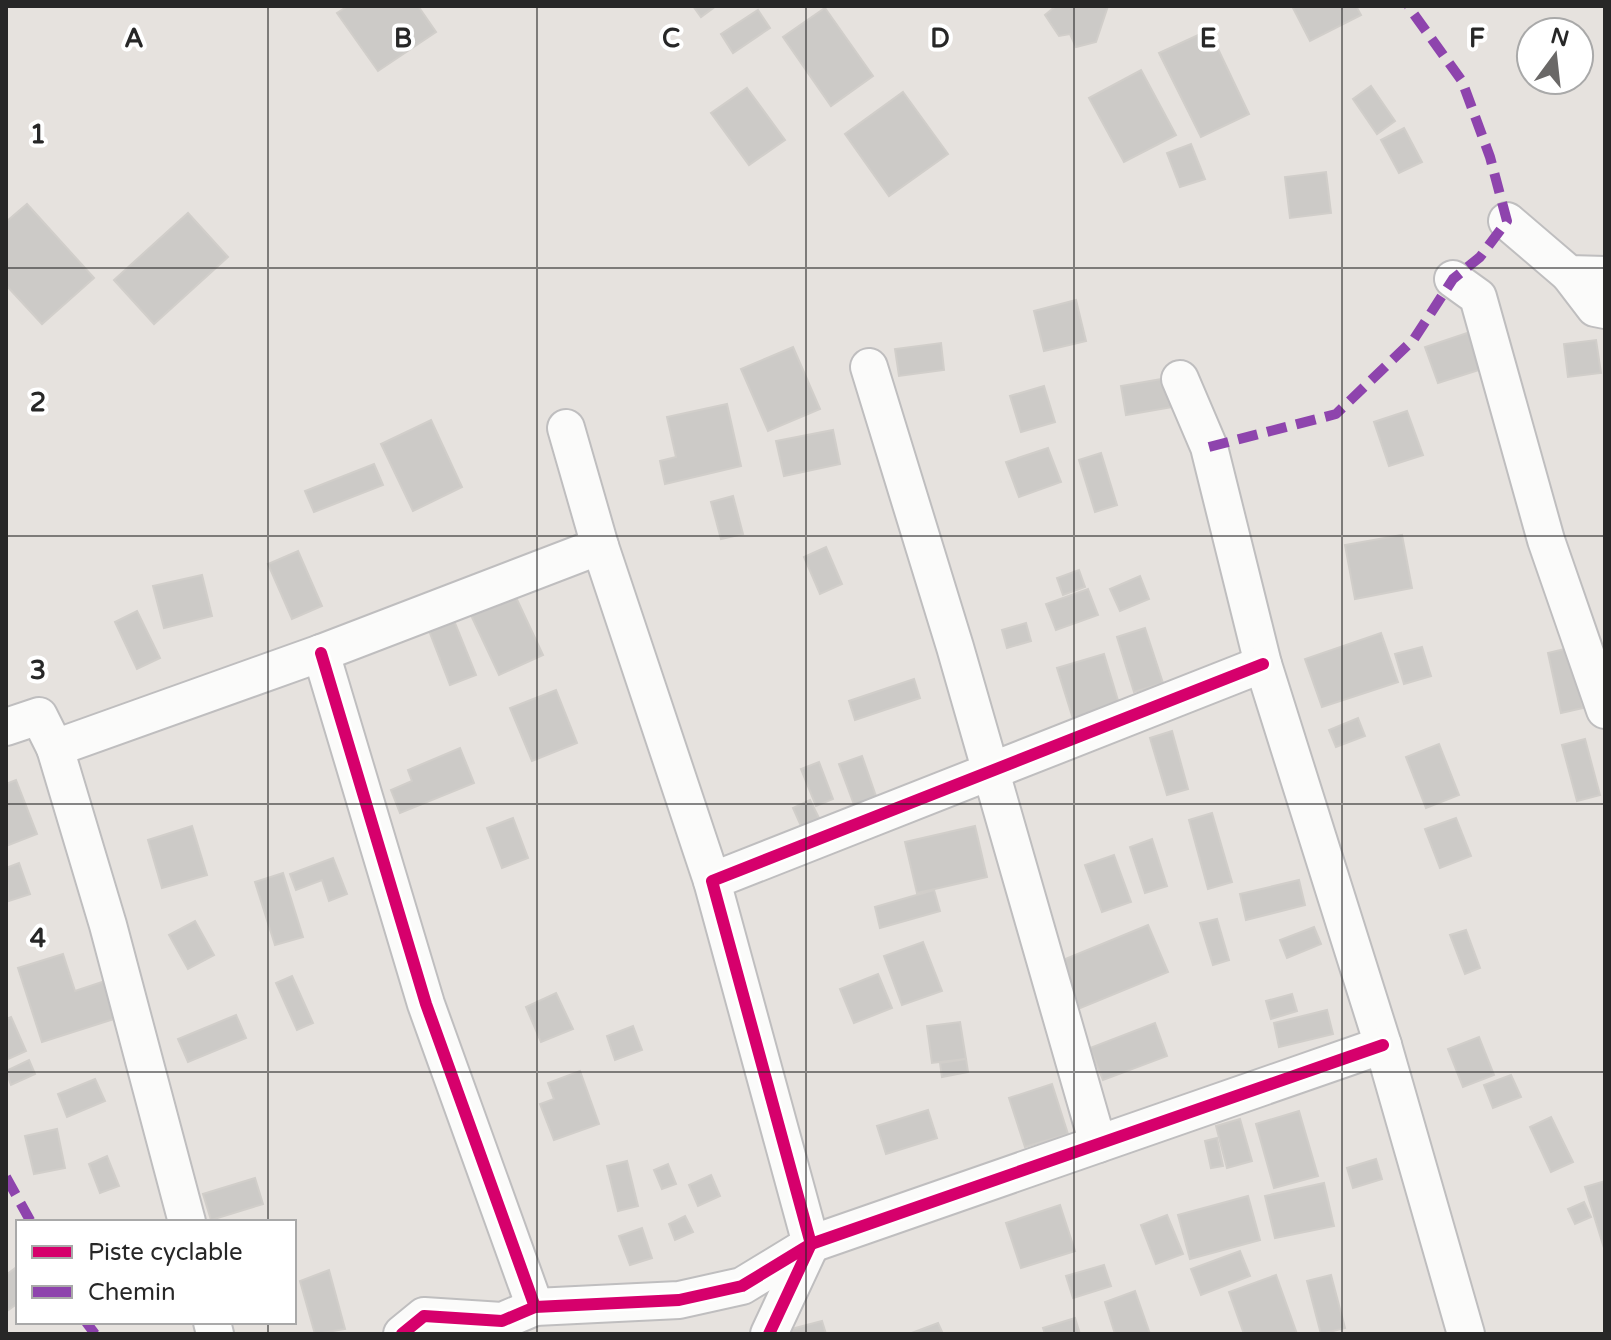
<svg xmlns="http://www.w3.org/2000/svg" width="1611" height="1340" viewBox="0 0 1611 1340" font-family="'Varela Round',sans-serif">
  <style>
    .building { fill: #cccac7; stroke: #d1ceca; stroke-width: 2 }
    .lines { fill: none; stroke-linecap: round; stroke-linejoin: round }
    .minor-casing { stroke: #bfbebf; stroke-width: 40 }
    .minor { stroke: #fbfbfa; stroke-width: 36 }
    .quiet { stroke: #8e44ad; stroke-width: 10; stroke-dasharray: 20 10; stroke-linecap: butt }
    .cycleway-casing { stroke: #fff; stroke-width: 17 }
    .cycleway { stroke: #d6006c; stroke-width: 12 }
    .grid { fill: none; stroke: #272727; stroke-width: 2; stroke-opacity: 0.55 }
    .grid-label { font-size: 26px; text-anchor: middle; font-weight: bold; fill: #272727; stroke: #fff; stroke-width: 8; stroke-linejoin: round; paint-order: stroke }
  </style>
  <rect width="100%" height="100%" fill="#e6e2de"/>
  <g class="building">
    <polygon points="348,6 418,6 436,32 378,71 337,13"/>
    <polygon points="693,6 716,6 701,17"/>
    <polygon points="1056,6 1108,6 1096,42 1076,47 1070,34 1059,36 1045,15"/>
    <polygon points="1292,6 1356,6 1361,15 1310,41"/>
    <polygon points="825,8 873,76 831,106 783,37"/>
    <polygon points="758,10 770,28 733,53 721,34"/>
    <polygon points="1209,30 1249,114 1201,137 1159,53"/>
    <polygon points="1141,70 1176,135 1124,162 1089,98"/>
    <polygon points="1371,86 1395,121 1377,134 1353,99"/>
    <polygon points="747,88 785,140 749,165 711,113"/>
    <polygon points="903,92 948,154 889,196 845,134"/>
    <polygon points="1404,128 1422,162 1399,173 1381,140"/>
    <polygon points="1191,144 1205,179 1180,187 1167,153"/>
    <polygon points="1326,172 1331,213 1290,218 1285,177"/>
    <polygon points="27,204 94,278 42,324 6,285 6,222"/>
    <polygon points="188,213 228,257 154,324 114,280"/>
    <polygon points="1076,300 1086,341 1044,351 1034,311"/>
    <polygon points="1476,330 1488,367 1438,383 1425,347"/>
    <polygon points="1596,340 1601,373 1568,377 1564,344"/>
    <polygon points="941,343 944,370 899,376 895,349"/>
    <polygon points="793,347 820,409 768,431 741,369"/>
    <polygon points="1179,376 1184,405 1126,415 1121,386"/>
    <polygon points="1044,386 1055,422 1021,432 1010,396"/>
    <polygon points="727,404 741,466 665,484 660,461 676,457 667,417"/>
    <polygon points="1407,411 1423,455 1389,466 1374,422"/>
    <polygon points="431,420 462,487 413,511 381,444"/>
    <polygon points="833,430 840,464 784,476 776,441"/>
    <polygon points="1048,448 1061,482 1019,497 1006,462"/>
    <polygon points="1101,453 1117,505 1095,512 1079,460"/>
    <polygon points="374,464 383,485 314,512 305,491"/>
    <polygon points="733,496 743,534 721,539 711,502"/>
    <polygon points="1402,535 1412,588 1355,599 1345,545"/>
    <polygon points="826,547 842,584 820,594 804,557"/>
    <polygon points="298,551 322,606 292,619 268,564"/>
    <polygon points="1079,570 1085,587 1063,595 1057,578"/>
    <polygon points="202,575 212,616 164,628 153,586"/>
    <polygon points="1140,576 1149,599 1120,611 1110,589"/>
    <polygon points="1088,589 1098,615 1056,630 1046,604"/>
    <polygon points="513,591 543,655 499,675 469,611"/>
    <polygon points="137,611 160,658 137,669 115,622"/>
    <polygon points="453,618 476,675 450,685 428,628"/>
    <polygon points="1026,623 1031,641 1007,648 1002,630"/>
    <polygon points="1145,628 1163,683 1134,692 1117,637"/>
    <polygon points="1381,633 1398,682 1322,707 1305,659"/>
    <polygon points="1422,647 1431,676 1404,684 1395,654"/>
    <polygon points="1569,648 1583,708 1561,713 1548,653"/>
    <polygon points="1104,654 1120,707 1074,722 1057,668"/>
    <polygon points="914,679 920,698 855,720 849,701"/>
    <polygon points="556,690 577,743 532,761 510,708"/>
    <polygon points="1358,718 1365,736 1336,747 1329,730"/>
    <polygon points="1172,731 1188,789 1167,795 1150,738"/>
    <polygon points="1585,739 1600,795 1577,801 1562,745"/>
    <polygon points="1439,744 1459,795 1426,808 1406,757"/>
    <polygon points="460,748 474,783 400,813 391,790 412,781 408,770"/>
    <polygon points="862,756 878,802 856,810 839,764"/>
    <polygon points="819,762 833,799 816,806 801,769"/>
    <polygon points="16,780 37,834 6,846 6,784"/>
    <polygon points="810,800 819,818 801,826 793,808"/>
    <polygon points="1212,813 1232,882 1208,889 1189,820"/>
    <polygon points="513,818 528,858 502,868 487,828"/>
    <polygon points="1456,818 1471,856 1440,868 1425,829"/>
    <polygon points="192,826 207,875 162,888 148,840"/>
    <polygon points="975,826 987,877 917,893 905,842"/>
    <polygon points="1152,839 1167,886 1145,893 1130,847"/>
    <polygon points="1114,855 1131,902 1102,912 1085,865"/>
    <polygon points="333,858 347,894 329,901 322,880 296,890 290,874"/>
    <polygon points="19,863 30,894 9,901 6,868"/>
    <polygon points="283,873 303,937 275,945 255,882"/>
    <polygon points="1299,880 1305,905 1246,920 1240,894"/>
    <polygon points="934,890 940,911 880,928 875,907"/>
    <polygon points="1217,919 1229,960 1213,965 1200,923"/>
    <polygon points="195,921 214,955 188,969 169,935"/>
    <polygon points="1148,925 1168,972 1078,1009 1058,962"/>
    <polygon points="1314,927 1321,944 1287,958 1280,940"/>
    <polygon points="1466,930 1480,968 1465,974 1450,935"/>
    <polygon points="923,942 942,991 902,1005 884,956"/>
    <polygon points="63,954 75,991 108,980 120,1017 42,1042 18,968"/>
    <polygon points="878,974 892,1008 854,1023 840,989"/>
    <polygon points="292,976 313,1023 297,1030 276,983"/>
    <polygon points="556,993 573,1029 541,1042 526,1007"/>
    <polygon points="1292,994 1297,1011 1271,1019 1266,1001"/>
    <polygon points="1327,1010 1333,1034 1279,1047 1274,1023"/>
    <polygon points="236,1015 246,1038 188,1062 178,1039"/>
    <polygon points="11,1017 26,1051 6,1060 6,1019"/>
    <polygon points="960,1022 966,1059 932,1063 927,1026"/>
    <polygon points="1155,1023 1167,1056 1103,1080 1090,1048"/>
    <polygon points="633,1026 642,1050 615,1060 607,1036"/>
    <polygon points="1479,1037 1494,1075 1463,1087 1448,1049"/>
    <polygon points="966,1059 968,1072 942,1077 940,1063"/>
    <polygon points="29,1060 35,1074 11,1085 6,1071"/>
    <polygon points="580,1071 599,1124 554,1140 540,1104 554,1099 548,1083"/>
    <polygon points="1511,1075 1521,1097 1493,1108 1484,1085"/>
    <polygon points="95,1079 105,1101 67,1117 58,1094"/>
    <polygon points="1052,1084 1068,1134 1025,1147 1009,1098"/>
    <polygon points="928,1110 937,1138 886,1154 877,1126"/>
    <polygon points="1299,1111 1318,1176 1274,1188 1256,1124"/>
    <polygon points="1551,1117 1573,1162 1551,1172 1530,1127"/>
    <polygon points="1240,1119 1252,1161 1227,1168 1216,1126"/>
    <polygon points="57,1129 65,1168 34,1174 25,1136"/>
    <polygon points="1217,1138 1223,1166 1211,1168 1205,1141"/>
    <polygon points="107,1156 119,1186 100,1193 89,1164"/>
    <polygon points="1376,1159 1382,1179 1353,1188 1347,1168"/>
    <polygon points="627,1161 638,1206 618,1211 607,1166"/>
    <polygon points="668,1164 676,1184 662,1189 654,1170"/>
    <polygon points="711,1175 720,1196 698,1206 689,1185"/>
    <polygon points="255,1178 263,1204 211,1220 203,1194"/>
    <polygon points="1605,1181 1605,1248 1604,1248 1585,1187"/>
    <polygon points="1324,1183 1334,1226 1275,1238 1265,1196"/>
    <polygon points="1248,1196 1260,1240 1190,1259 1178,1215"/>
    <polygon points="1584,1202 1591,1217 1575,1224 1568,1209"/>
    <polygon points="1060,1205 1075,1251 1021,1268 1006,1223"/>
    <polygon points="1167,1215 1183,1254 1156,1264 1141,1225"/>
    <polygon points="685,1216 693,1232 675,1240 669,1224"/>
    <polygon points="642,1228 652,1258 630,1265 619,1236"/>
    <polygon points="1240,1251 1250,1276 1201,1295 1191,1269"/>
    <polygon points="1104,1265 1111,1286 1073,1298 1066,1276"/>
    <polygon points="18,1266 18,1303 7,1311 6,1275"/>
    <polygon points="329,1270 345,1329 315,1334 300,1281"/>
    <polygon points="1276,1275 1297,1334 1244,1334 1229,1292"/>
    <polygon points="1331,1275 1345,1328 1321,1334 1307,1281"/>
    <polygon points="1135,1291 1150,1334 1115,1334 1105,1302"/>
    <polygon points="1075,1318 1080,1334 1045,1334 1043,1328"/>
    <polygon points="822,1321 826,1334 776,1333"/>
    <polygon points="938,1323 943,1334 909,1334"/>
  </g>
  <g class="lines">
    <defs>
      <g id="minor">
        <polyline points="1507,221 1569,274 1605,275"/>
        <polyline points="1569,274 1595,308 1605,310"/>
        <polyline points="1453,279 1478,297 1546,540 1605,710"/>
        <polyline points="869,367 955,647 1098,1144"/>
        <polyline points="1180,379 1209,447 1263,664 1383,1045 1466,1334"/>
        <polyline points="566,428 600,546 712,881"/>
        <polyline points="321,653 426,1004 535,1307"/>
        <polyline points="6,727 39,716 55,748 321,653 600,546"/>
        <polyline points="55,748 108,925 187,1222"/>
        <polyline points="212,1322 215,1334"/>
        <polyline points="402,1334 424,1316 502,1321 535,1307 679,1300 742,1286 811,1244 1383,1045"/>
        <polyline points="769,1334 811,1244 712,881 1263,664"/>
      </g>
    </defs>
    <use href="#minor" class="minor-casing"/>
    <use href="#minor" class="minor"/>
    <g class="quiet">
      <polyline points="1209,447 1336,414 1414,339 1453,279 1480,257 1507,221 1490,157 1462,81 1408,6"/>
      <polyline points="6,1177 31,1222"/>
      <polyline points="86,1322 95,1334"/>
    </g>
    <defs>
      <g id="cycleway">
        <polyline points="321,653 426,1004 535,1307"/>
        <polyline points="402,1334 424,1316 502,1321 535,1307 679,1300 742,1286 811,1244 1383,1045"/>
        <polyline points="769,1334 811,1244 712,881 1263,664"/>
      </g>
    </defs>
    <use href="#cycleway" class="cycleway-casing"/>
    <use href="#cycleway" class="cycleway"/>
  </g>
  <path class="grid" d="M268 6V1222M537 6V1334M806 6V1334M1074 6V1334M1342 6V1334M6 268H1605M6 536H1605M6 804H1605M6 1072H1605M268 1322V1334"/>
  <g class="grid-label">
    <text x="134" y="47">A</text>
    <text x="403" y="47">B</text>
    <text x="671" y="47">C</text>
    <text x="940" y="47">D</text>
    <text x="1208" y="47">E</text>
    <text x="1477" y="47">F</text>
    <text x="38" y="143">1</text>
    <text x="38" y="411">2</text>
    <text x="38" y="679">3</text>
    <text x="38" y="947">4</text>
  </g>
  <rect width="1611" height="1340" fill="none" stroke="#272727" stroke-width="16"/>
  <rect x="16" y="1220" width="280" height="104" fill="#ffffff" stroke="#a9a9a9" stroke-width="2"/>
  <rect x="32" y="1246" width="40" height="12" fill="#d6006c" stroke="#a9a9a9" stroke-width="2"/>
  <text x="88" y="1260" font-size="24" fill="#272727">Piste cyclable</text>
  <rect x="32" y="1286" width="40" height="12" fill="#8e44ad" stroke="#a9a9a9" stroke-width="2"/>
  <text x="88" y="1300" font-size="24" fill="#272727">Chemin</text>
  <g transform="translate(1555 56) rotate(15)"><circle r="38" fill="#ffffff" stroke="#a9a9a9" stroke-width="2"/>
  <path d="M0-6L14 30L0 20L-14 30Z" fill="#6a6867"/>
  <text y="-12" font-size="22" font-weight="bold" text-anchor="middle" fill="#272727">N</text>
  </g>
</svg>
